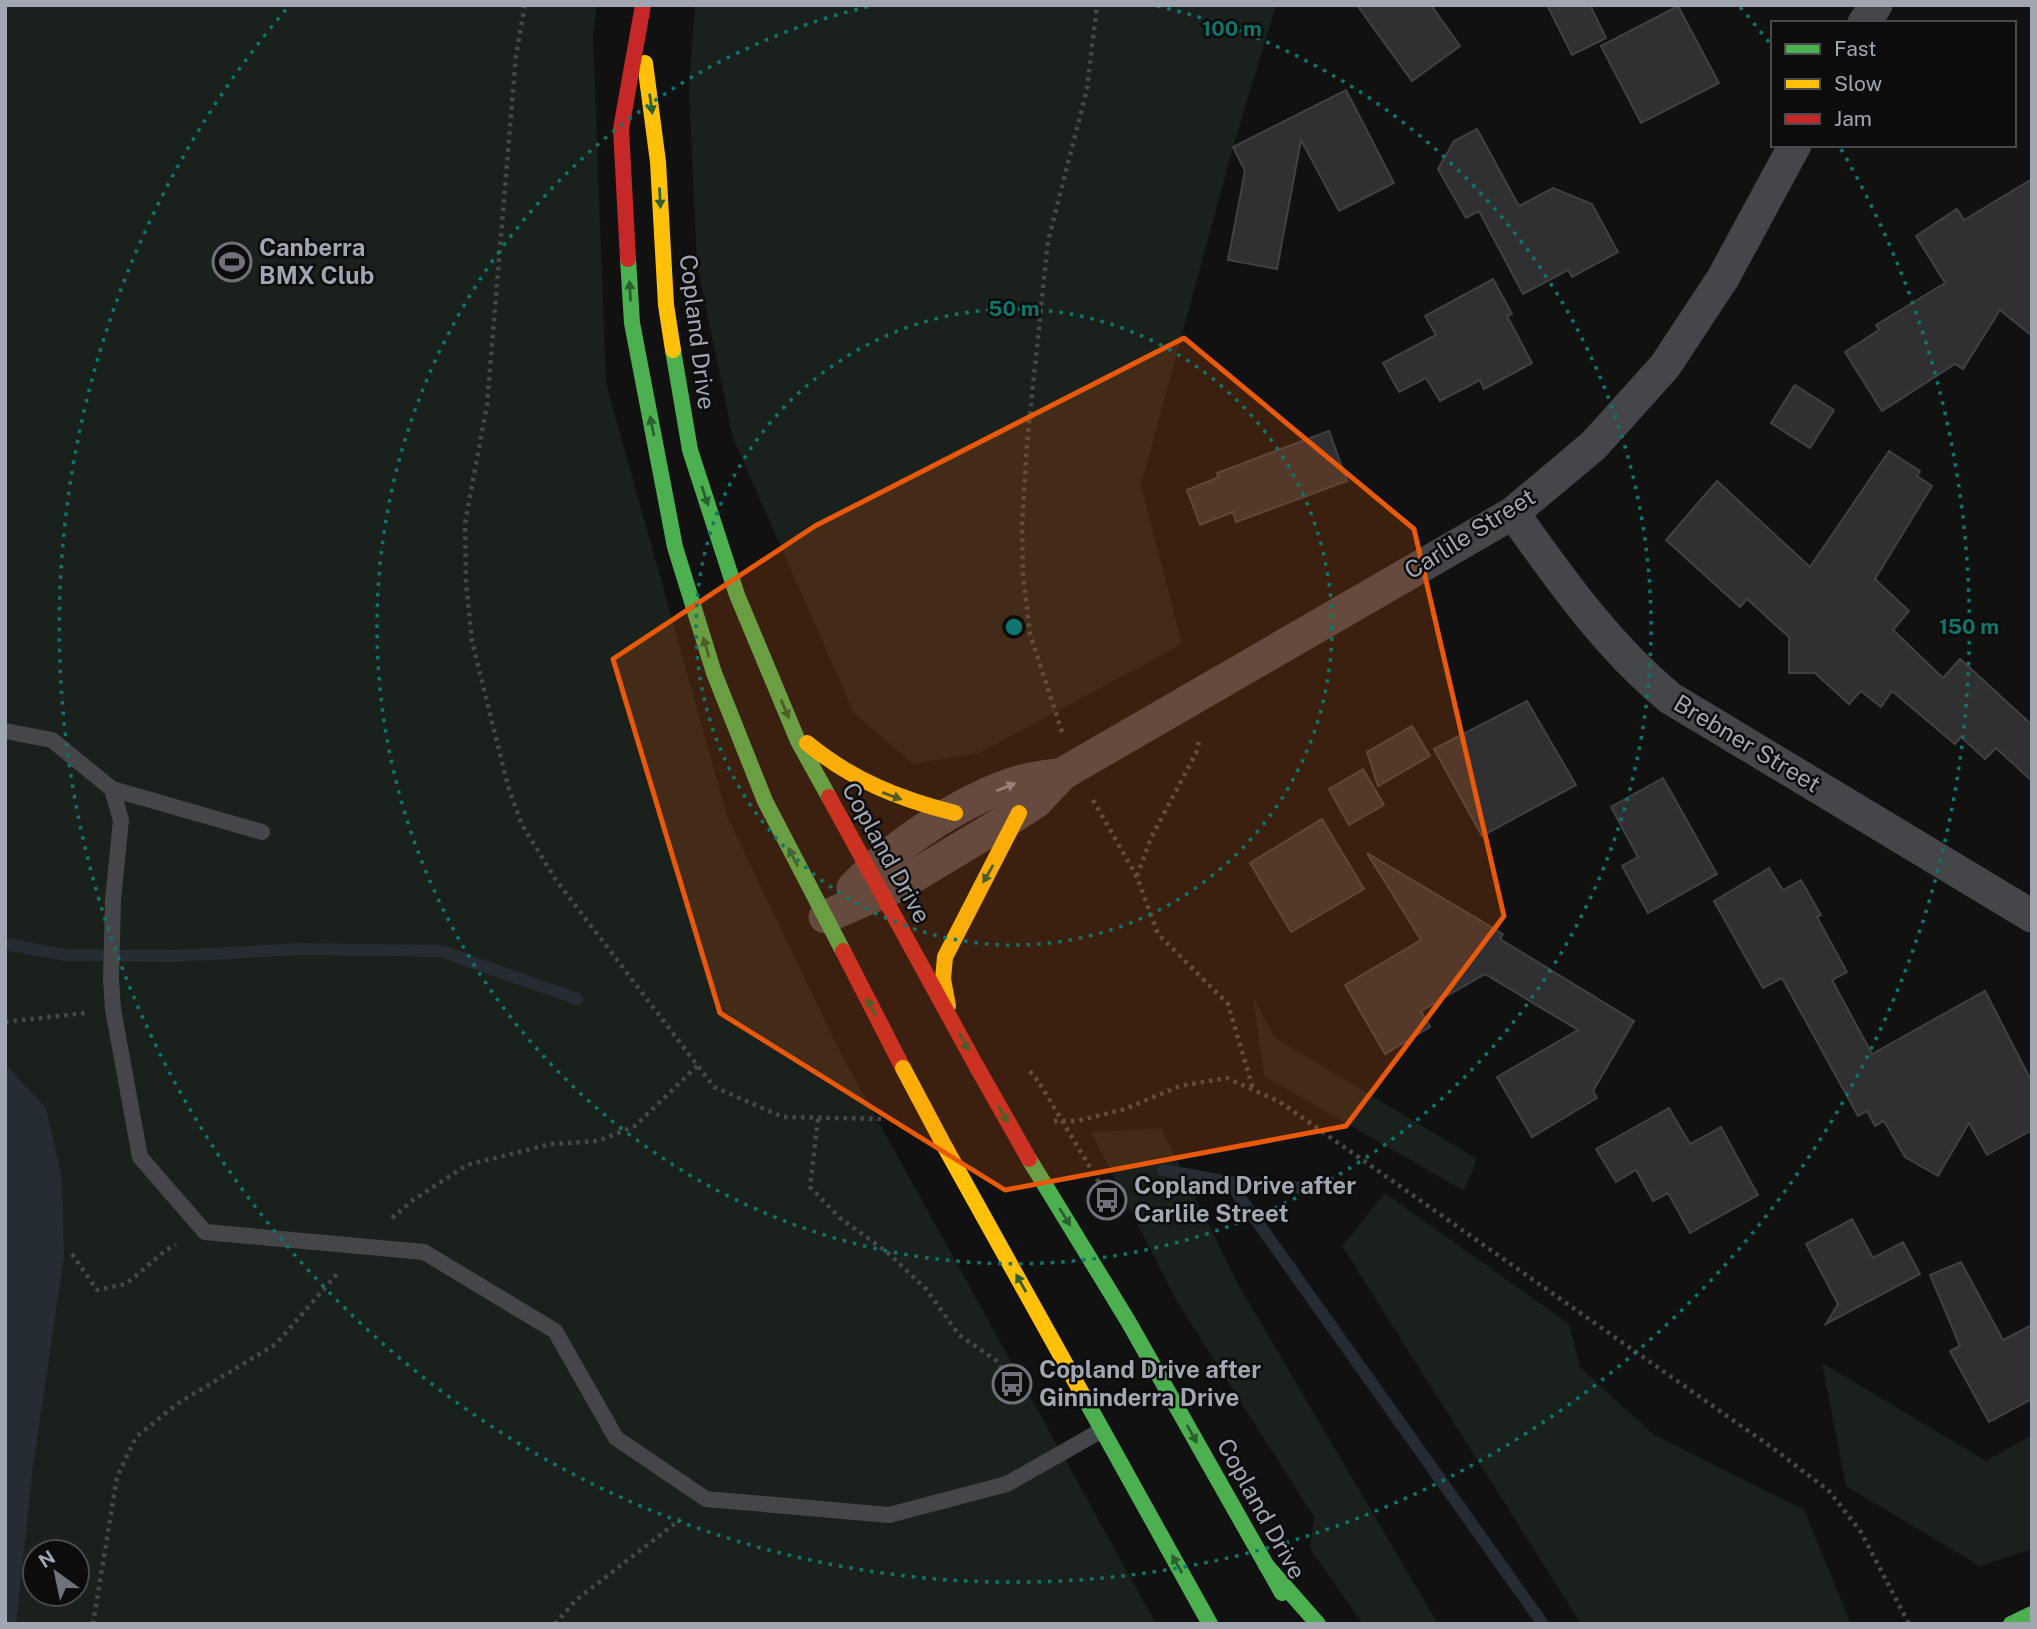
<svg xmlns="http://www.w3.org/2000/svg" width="2037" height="1629" viewBox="0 0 2037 1629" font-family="'Public Sans',sans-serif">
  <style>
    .green { fill: #1a201b; fill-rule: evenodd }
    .water { fill: #252c33 }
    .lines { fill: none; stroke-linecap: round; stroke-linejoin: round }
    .stream { stroke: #252c33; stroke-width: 12 }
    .building { fill: #303032; stroke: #404145; stroke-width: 2 }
    .path { stroke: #47484c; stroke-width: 4.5; stroke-dasharray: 3.5 5; stroke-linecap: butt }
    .lane { stroke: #45464a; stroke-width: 16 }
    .street { stroke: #45464a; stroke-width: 33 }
    .fast { stroke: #4caf50; stroke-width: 16 }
    .slow { stroke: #ffc107; stroke-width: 16 }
    .jam { stroke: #c62828; stroke-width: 16 }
    .path-bridge { stroke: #47484c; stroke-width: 4.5; stroke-dasharray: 3.5 5; stroke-linecap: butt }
    .slow-bridge { stroke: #ffc107; stroke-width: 16 }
    .jam-bridge { stroke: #c62828; stroke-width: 16 }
    .oneway { fill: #2c5e2e }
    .oneway2 { fill: #858994 }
    .marked { fill: #e8590c; fill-opacity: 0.2; stroke: #e8590c; stroke-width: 5; stroke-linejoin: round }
    .ring { fill: none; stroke: #0f766e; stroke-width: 3.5; stroke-dasharray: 3.5 7 }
    .labels { text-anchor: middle; stroke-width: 5; stroke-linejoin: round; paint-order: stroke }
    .poi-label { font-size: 24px; font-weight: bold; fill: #a1a6b3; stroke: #0c0c0d; text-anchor: start }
    .street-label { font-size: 24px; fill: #a1a6b3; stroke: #0c0c0d }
    .centre { fill: #0f766e; stroke: #0c0c0d; stroke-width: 3.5 }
    .ring-label { font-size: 21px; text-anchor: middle; font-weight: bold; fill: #0f766e; stroke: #0c0c0d; stroke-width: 5; stroke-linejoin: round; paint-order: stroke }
  </style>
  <rect width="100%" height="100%" fill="#111"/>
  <g class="green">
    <path d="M5 5H597L593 36 606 383 727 816 840 1052 1156 1624H5ZM35 1552H77V1594H35Z"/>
    <polygon points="695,5 1276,5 1233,147 1141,485 1182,644 979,753 913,764 854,713 733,438 697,265 689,91"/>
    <polygon points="1253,997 1275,1038 1477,1159 1464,1191 1264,1076"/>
    <polygon points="1161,1128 1238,1284 1438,1624 1363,1624 1310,1549 1314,1517 1176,1300 1091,1132"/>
    <polygon points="1385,1193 1569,1324 1580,1367 1653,1434 1804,1510 1851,1624 1581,1624 1342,1246"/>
    <polygon points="1822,1363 1986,1461 2032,1435 2032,1549 1980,1566 1846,1486"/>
  </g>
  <polygon class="water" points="5,1064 46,1108 62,1178 64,1257 33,1466 16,1624 5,1624"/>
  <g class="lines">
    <g class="stream">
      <polyline points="5,944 66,955 174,956 301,949 441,951 577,999"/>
      <polyline points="1163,1170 1229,1182 1543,1624"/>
      <polyline points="1229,1182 1316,1189"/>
    </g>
  </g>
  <g class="building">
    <polygon points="1357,5 1431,5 1460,46 1412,81"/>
    <polygon points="1547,5 1590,5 1606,38 1572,55"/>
    <polygon points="1678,6 1719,83 1641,123 1601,46"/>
    <polygon points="1346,90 1394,183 1339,211 1301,140 1277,269 1228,260 1245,171 1233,147"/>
    <polygon points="1477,129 1519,206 1553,188 1592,204 1618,252 1572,277 1568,270 1523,294 1479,211 1466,218 1438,169 1454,141"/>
    <polygon points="2032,179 2032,336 2000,310 1963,369 1955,364 1882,411 1845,352 1879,330 1876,325 1945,283 1916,236 1957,209 1964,220"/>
    <polygon points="1493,279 1512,314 1507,316 1532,363 1484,389 1480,380 1440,401 1426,378 1399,392 1383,363 1436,335 1425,316"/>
    <polygon points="1795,385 1834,410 1810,448 1771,423"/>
    <polygon points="1329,431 1347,481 1236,522 1233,512 1200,525 1187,490 1219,477 1217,473"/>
    <polygon points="1889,451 1920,471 1917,476 1932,486 1875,579 1909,611 1893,630 1943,678 1960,659 2032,725 2032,781 1996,748 1985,759 1961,737 1955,744 1892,691 1881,707 1861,691 1849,704 1815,673 1789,673 1789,637 1747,599 1740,607 1666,540 1717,481 1810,567"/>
    <polygon points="1527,701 1576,785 1482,836 1434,749"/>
    <polygon points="1412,726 1430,756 1378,786 1367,752"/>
    <polygon points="1363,769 1384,805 1349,825 1329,789"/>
    <polygon points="1663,778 1717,874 1648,913 1622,866 1638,857 1611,807"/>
    <polygon points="1322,819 1364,889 1291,932 1250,863"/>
    <polygon points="1367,853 1503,934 1500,939 1634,1021 1593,1091 1597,1098 1532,1137 1497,1077 1578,1030 1485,974 1421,1011 1430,1027 1385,1054 1345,985 1421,940"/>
    <polygon points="1769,868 1783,890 1801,880 1821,915 1817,917 1847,972 1832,980 1872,1054 1985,991 2032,1082 2032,1130 1987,1155 1969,1123 1938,1176 1905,1157 1884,1121 1875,1126 1867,1111 1858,1116 1782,978 1763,988 1714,901"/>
    <polygon points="1669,1108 1690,1144 1721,1127 1758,1195 1690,1233 1668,1193 1653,1201 1636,1170 1616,1182 1596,1149"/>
    <polygon points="1852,1219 1873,1258 1903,1242 1920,1274 1826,1324 1838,1304 1806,1244"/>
    <polygon points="1961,1262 2003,1340 2032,1325 2032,1399 1989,1422 1950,1351 1960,1346 1930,1275"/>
  </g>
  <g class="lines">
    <g class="path">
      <polyline points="525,5 516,55 487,405 465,523 466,583 472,641 508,786 521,823 556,880 714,1087 783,1117 884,1119"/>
      <polyline points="1062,732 1030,634 1023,575 1022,525 1027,443 1048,241 1087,89 1097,5"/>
      <polyline points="1093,800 1137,877 1158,934 1228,1004 1253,1089"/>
      <polyline points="1137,876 1151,838 1196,753 1200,738"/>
      <polyline points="5,1022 85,1013"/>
      <polyline points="1030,1071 1040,1084"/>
      <polyline points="818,1119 810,1187 840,1218 887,1252 926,1289 959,1335 997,1361 1012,1384 1028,1376"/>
      <polyline points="1054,1121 1077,1121 1125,1109 1180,1086 1227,1078 1280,1102 1774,1449 1829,1491 1861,1532 1909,1624"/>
      <polyline points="1103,1189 1108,1204"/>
      <polyline points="392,1218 413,1200 467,1165 551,1144 598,1141 635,1126 697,1066"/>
      <polyline points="72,1254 97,1290 126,1284 166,1250 176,1245"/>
      <polyline points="93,1624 117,1477 136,1437 177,1404 276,1344 337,1274"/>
      <polyline points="555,1624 576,1600 681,1519"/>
    </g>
    <g class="lane">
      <polyline points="5,731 52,740 112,789 121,820 113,900 111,980 113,1009 140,1157 205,1232 424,1252 555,1331 616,1438 706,1499 889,1515 1007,1484 1102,1430"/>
      <polyline points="112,789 262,832"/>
    </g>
    <g class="street">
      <polyline points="1864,23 1876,5"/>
      <path d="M1513 513C1561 580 1606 645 1670 698L2032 916"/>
      <path d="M853 888C890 848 958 803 1009 785 1026 778 1045 777 1062 774"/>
      <polyline points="825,917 899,885 1019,813 1036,802 1062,774 1513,513 1594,445 1665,366 1723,278 1795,145"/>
    </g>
    <g class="fast">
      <polyline points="628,259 632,323 675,547 714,673 765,801 843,951"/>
      <polyline points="673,350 690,450 737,595 798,741 829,797"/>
      <polyline points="1029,1159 1128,1321 1282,1593"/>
      <polyline points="1085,1399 1210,1624"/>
      <polyline points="1266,1565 1318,1624"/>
      <polyline points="2011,1624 2032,1614"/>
    </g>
    <g class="slow">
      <polyline points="645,63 658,162 666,305 673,350"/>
      <path d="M807 743C852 780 899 799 955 813"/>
      <polyline points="948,1006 943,979 945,957 1019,813"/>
      <polyline points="946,1149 1085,1399"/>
    </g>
    <g class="jam">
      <polyline points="628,259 621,129 643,5"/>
      <polyline points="829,797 978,1069"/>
      <polyline points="843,951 903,1068"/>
    </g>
    <polyline class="path-bridge" points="1040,1084 1103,1189"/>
    <polyline class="slow-bridge" points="903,1068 946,1149"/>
    <polyline class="jam-bridge" points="978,1069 1029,1159"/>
  </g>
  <defs><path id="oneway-solid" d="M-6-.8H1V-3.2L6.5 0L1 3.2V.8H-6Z" transform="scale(1.75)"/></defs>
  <g class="oneway">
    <use href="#oneway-solid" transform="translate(651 104) rotate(82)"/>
    <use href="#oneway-solid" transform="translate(660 198) rotate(87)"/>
    <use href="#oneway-solid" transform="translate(630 291) rotate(-93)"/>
    <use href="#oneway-solid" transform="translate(652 426) rotate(-101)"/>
    <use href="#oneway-solid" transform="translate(705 496) rotate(72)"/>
    <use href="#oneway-solid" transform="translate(706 647) rotate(-107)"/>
    <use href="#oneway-solid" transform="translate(785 709) rotate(67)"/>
    <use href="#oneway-solid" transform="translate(892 796) rotate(20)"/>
    <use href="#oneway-solid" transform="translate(793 857) rotate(-117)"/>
    <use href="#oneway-solid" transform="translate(988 874) rotate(120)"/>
    <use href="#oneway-solid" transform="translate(871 1007) rotate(-118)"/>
    <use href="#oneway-solid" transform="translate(964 1042) rotate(62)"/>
    <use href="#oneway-solid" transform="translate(1003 1114) rotate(61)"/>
    <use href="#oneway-solid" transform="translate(1065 1217) rotate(58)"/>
    <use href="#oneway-solid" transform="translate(1021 1283) rotate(-119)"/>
    <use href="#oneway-solid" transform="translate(1192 1434) rotate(61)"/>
    <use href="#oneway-solid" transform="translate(1177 1564) rotate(-119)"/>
  </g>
  <use class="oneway2" href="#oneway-solid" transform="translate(1006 787) rotate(-22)"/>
  <path class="marked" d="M1184 338 1414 529 1504 916 1346 1126 1005 1190 720 1013 613 659 815 526Z"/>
  <g class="ring">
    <circle cx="1014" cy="627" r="318"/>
    <path d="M1157 6A637 637 0 1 1 871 6"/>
    <path d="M1740 7A955 955 0 0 1 1772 46M1841 149A955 955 0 1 1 288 7"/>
  </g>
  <defs>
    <symbol id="stadium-ring" viewBox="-11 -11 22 22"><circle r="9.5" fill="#0c0c0d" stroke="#6f727a" stroke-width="1.5"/><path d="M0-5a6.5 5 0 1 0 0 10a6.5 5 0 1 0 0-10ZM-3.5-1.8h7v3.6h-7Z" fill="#6f727a"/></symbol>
    <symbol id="bus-ring" viewBox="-11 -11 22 22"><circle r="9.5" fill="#0c0c0d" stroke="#6f727a" stroke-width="1.5"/><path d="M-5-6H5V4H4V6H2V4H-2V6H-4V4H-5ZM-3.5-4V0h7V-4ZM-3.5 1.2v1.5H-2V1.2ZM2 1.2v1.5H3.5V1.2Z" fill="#6f727a"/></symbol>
  </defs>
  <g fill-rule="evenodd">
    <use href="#stadium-ring" x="210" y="240" width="44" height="44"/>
    <use href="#bus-ring" x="1085" y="1178" width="44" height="44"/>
    <use href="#bus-ring" x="990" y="1362" width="44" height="44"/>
  </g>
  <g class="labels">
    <g class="poi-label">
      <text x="259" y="256">Canberra<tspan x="259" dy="28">BMX Club</tspan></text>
      <text x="1134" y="1194">Copland Drive after<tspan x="1134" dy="28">Carlile Street</tspan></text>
      <text x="1039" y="1378">Copland Drive after<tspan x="1039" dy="28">Ginninderra Drive</tspan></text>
    </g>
    <g class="street-label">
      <text transform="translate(697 332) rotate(83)" y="8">Copland Drive</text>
      <text transform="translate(1470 534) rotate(-32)" y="8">Carlile Street</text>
      <text transform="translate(1747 744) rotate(31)" y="8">Brebner Street</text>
      <text transform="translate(886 853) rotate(61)" y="8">Copland Drive</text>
      <text transform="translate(1261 1509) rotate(61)" y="8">Copland Drive</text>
    </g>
  </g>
  <circle cx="1014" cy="627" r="10" class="centre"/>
  <g class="ring-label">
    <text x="1232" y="36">100 m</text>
    <text x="1014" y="316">50 m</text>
    <text x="1969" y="634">150 m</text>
  </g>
  <rect width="2037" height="1629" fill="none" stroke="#a1a6b3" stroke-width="14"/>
  <rect x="1771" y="21" width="245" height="126" fill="#0c0c0d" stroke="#484a4f" stroke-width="2"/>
  <rect x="1785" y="44" width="35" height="10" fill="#4caf50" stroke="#484a4f" stroke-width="2"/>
  <text x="1834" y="56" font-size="21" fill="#a1a6b3">Fast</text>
  <rect x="1785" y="79" width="35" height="10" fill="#ffc107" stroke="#484a4f" stroke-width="2"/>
  <text x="1834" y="91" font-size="21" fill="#a1a6b3">Slow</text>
  <rect x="1785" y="114" width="35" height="10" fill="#c62828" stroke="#484a4f" stroke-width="2"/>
  <text x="1834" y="126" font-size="21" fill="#a1a6b3">Jam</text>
  <g transform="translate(56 1573) rotate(327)"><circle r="33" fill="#0c0c0d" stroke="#484a4f" stroke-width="2"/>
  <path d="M0-5L12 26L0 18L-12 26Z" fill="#6f727a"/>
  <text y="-10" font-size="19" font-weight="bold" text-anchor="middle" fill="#a1a6b3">N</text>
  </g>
</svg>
